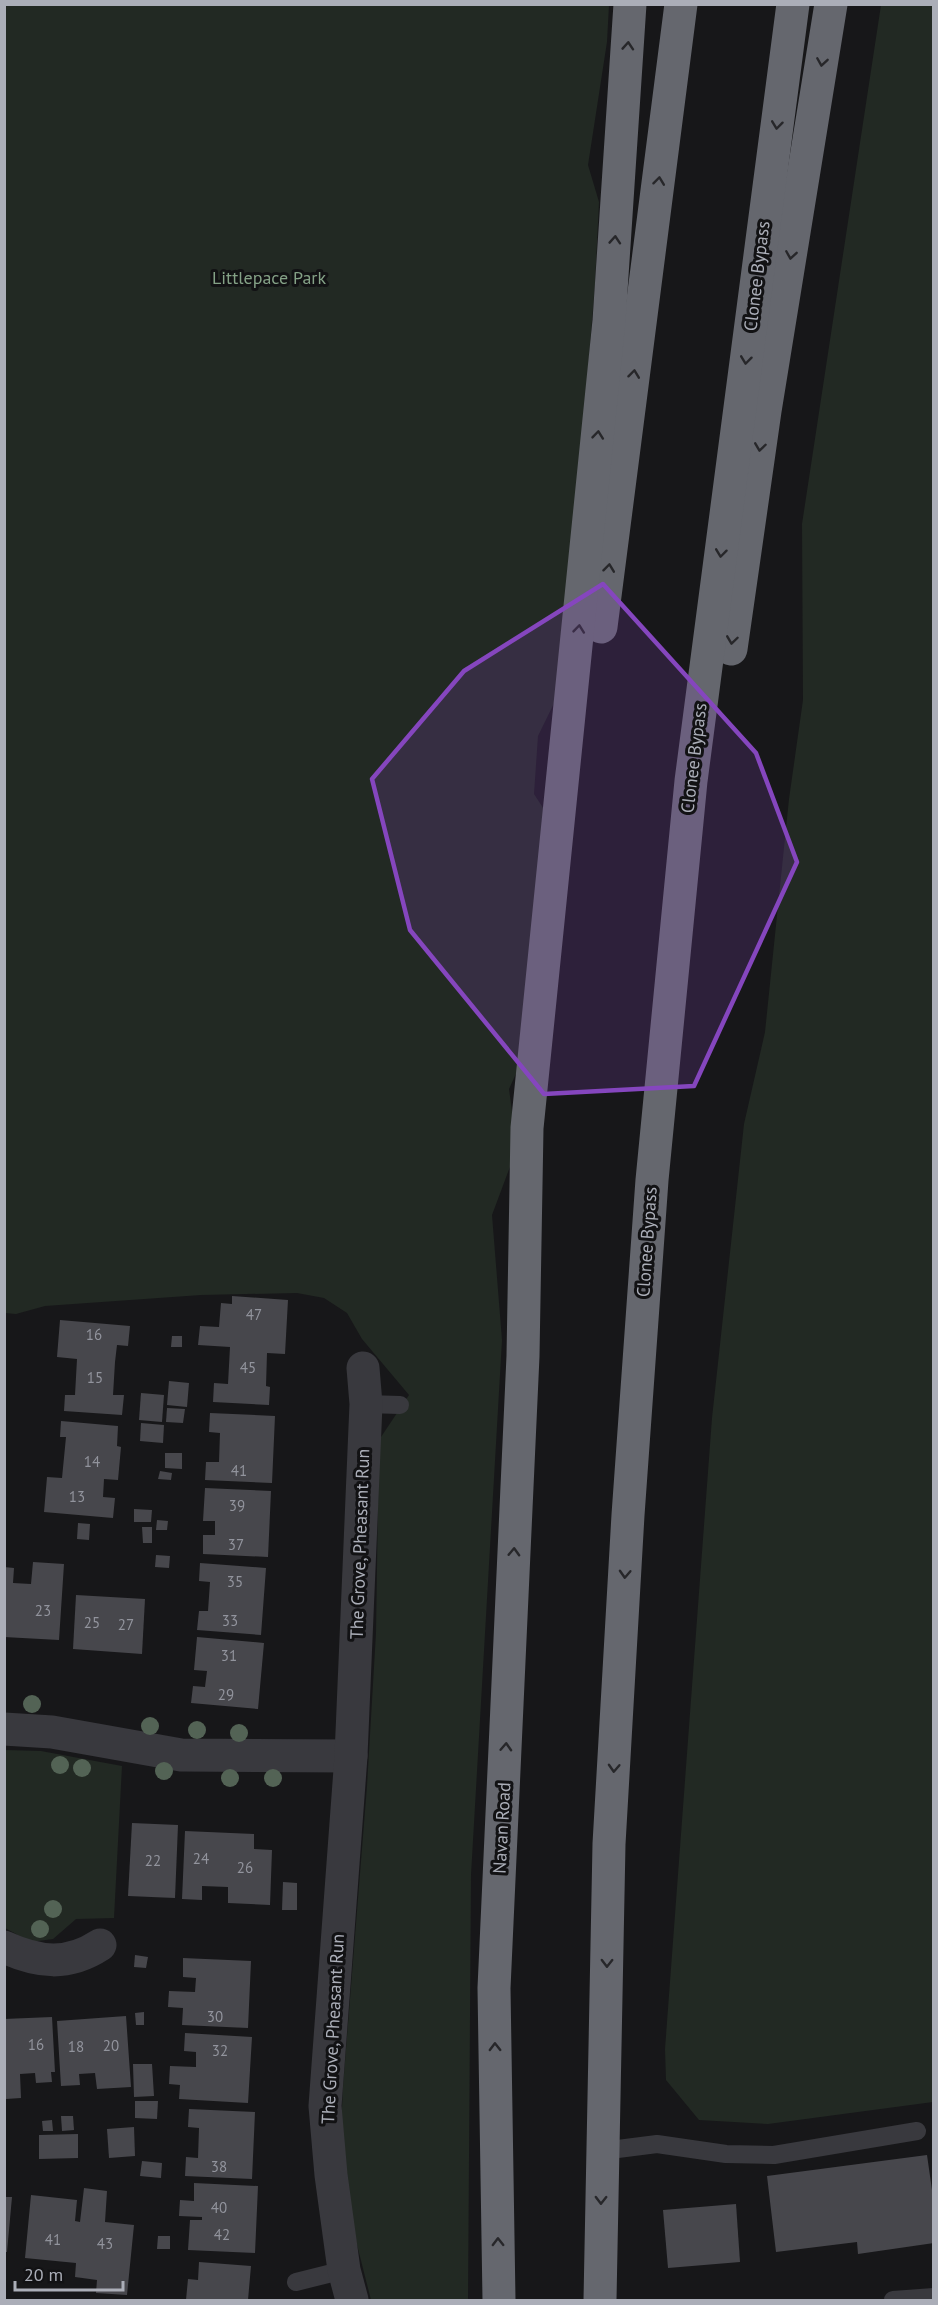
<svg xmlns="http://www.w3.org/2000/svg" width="938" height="2305" viewBox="0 0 938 2305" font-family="'PT Sans',sans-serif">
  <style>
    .green { fill: #222923 }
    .building { fill: #47474c }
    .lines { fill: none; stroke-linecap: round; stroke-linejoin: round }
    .lane { stroke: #39393e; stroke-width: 18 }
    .street { stroke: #39393e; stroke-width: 33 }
    .highway { stroke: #65676e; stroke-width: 33 }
    .tree { fill: #536355 }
    .oneway { stroke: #27272a }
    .marked { fill: #8546be; fill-opacity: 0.2; stroke: #8546be; stroke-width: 4.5; stroke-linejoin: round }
    .labels { text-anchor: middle; stroke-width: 6; stroke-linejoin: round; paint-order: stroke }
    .number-label { font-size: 15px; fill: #92949d }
    .street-label { font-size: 18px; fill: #abaeb8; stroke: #121214 }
    .park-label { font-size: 18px; fill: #84a186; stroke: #121214 }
  </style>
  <rect width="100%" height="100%" fill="#171719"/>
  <g class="green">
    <polygon points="5,5 609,5 607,42 588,165 599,202 595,284 562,687 538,736 534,794 551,820 524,1056 509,1089 517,1148 492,1215 502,1340 471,1875 468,2300 371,2300 350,2217 341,2130 343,2087 367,1786 376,1633 379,1440 409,1395 362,1339 347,1313 324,1298 297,1293 201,1295 45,1306 16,1314 5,1313"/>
    <polygon points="881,5 934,5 933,2102 768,2124 699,2120 666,2080 665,2049 712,1418 744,1124 765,1032 789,799 803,700 802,524"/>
    <polygon points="5,1750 41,1751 122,1766 114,1918 76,1919 53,1939 31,1942 5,1928"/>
  </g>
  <g class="building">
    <polygon points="232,1296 288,1300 285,1354 267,1353 266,1386 270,1387 269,1405 213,1402 214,1383 228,1384 230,1347 198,1345 200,1326 219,1327 221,1303 232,1304"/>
    <polygon points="60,1320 130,1326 128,1346 117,1345 115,1362 113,1395 124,1395 122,1415 64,1411 65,1395 75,1395 77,1359 57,1357"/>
    <polygon points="172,1336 182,1336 182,1347 171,1347"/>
    <polygon points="169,1381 189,1383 187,1407 167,1405"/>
    <polygon points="141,1393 164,1395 162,1422 139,1420"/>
    <polygon points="167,1408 185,1409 183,1423 166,1422"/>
    <polygon points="210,1413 275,1416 272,1483 205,1480 206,1462 219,1462 220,1433 209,1432"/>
    <polygon points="61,1421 118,1426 117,1446 121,1447 118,1480 104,1479 103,1497 115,1498 113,1518 44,1512 47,1477 62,1478 66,1437 60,1437"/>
    <polygon points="141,1423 164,1425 163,1443 140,1441"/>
    <polygon points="165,1453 182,1453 182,1469 165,1468"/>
    <polygon points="160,1471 172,1473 171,1480 158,1479"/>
    <polygon points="205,1488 271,1491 268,1557 203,1554 203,1535 215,1535 215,1521 203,1521"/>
    <polygon points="134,1509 152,1510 151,1522 134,1522"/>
    <polygon points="157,1520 168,1521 167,1530 156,1530"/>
    <polygon points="78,1523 90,1524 89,1540 77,1539"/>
    <polygon points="142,1527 152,1527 152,1543 143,1543"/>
    <polygon points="156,1555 170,1556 169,1568 155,1567"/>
    <polygon points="33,1562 64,1564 59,1640 4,1637 4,1567 14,1568 13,1583 31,1584"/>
    <polygon points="200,1563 266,1568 261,1635 197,1630 199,1611 208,1611 210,1582 199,1581"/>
    <polygon points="76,1595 145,1599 142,1654 73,1649"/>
    <polygon points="197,1637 264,1643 258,1709 191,1703 193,1686 205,1687 207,1671 194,1670"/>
    <polygon points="132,1823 178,1825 175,1898 128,1896"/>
    <polygon points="185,1831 254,1834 254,1849 272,1850 270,1905 228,1903 228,1887 202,1886 202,1900 182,1899"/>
    <polygon points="283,1882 297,1883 297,1910 282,1910"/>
    <polygon points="135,1955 148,1957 146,1968 134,1967"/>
    <polygon points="183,1958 251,1961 248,2028 182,2025 183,2008 168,2007 169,1991 195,1992 196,1978 183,1977"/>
    <polygon points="144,2012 144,2025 136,2025 135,2013"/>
    <polygon points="126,2016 131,2087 97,2089 95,2073 79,2074 80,2085 61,2086 57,2021"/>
    <polygon points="52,2017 55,2072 51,2072 52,2082 36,2083 35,2073 20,2074 21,2098 6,2099 4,2019"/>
    <polygon points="185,2033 252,2037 248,2103 179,2099 180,2085 169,2084 170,2066 196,2067 196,2052 184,2051"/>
    <polygon points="133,2064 152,2064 154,2096 134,2097"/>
    <polygon points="135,2101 158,2101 157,2119 135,2118"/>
    <polygon points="189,2109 255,2112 252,2179 185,2176 186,2157 198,2158 199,2128 188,2127"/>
    <polygon points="61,2116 73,2116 74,2130 62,2131"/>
    <polygon points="52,2120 53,2131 43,2131 42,2121"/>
    <polygon points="134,2127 135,2156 109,2158 107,2129"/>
    <polygon points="78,2134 78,2158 39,2159 39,2135"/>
    <polygon points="927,2155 934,2204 934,2243 858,2254 857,2242 776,2252 767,2176"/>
    <polygon points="142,2161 162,2163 161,2178 140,2176"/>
    <polygon points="194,2183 258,2186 255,2253 188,2250 190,2220 202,2220 202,2217 179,2216 180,2200 194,2201"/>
    <polygon points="84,2188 107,2191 105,2222 134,2225 127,2295 96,2293 97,2280 75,2277 76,2263 25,2258 31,2195 77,2200 75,2221 80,2222"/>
    <polygon points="4,2197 12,2197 7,2252 4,2252"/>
    <polygon points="736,2204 740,2262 668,2268 663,2210"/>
    <polygon points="158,2236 170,2236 170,2249 157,2249"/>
    <polygon points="199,2262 251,2266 248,2300 186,2300 188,2279 198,2280"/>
  </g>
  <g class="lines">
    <g class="lane">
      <polyline points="366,1404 400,1405"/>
      <polyline points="602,2151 657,2144 726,2154 774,2155 917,2131"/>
      <polyline points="296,2282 344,2270"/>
      <polyline points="893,2300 934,2297"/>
    </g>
    <g class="street">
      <polyline points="4,1729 52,1732 181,1755 351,1756"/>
      <path d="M4 1947C39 1963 68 1966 100 1945"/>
      <polyline points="352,2300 344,2270 331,2175 325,2106 351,1756 366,1404 363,1368"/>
    </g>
    <g class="highway">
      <polyline points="601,627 681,4"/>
      <polyline points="731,649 765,411 831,4"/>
      <polyline points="499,2300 494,1988 523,1356 527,1128 609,321 630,4"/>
      <polyline points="600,2300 609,1844 628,1515 652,1180 691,781 793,4"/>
    </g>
  </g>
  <g class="tree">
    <circle cx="32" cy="1704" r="9"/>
    <circle cx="150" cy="1726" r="9"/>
    <circle cx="197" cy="1730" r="9"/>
    <circle cx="239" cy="1733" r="9"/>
    <circle cx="60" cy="1765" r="9"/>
    <circle cx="82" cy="1768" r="9"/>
    <circle cx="164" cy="1771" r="9"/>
    <circle cx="230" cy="1778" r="9"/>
    <circle cx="273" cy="1778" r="9"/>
    <circle cx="53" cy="1909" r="9"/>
    <circle cx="40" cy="1929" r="9"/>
  </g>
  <defs><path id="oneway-chevron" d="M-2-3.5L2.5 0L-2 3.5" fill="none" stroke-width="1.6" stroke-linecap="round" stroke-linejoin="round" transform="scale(1.5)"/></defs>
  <g class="oneway">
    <use href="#oneway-chevron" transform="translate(628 46) rotate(-86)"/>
    <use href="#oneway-chevron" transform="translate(822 62) rotate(99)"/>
    <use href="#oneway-chevron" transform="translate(777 125) rotate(97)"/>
    <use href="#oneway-chevron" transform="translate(659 181) rotate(-83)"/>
    <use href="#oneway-chevron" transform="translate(615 240) rotate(-86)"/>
    <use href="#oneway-chevron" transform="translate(791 255) rotate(99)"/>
    <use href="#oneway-chevron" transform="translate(746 360) rotate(97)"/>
    <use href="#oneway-chevron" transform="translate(634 374) rotate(-83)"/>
    <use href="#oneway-chevron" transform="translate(598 435) rotate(-84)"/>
    <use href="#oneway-chevron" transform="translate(760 447) rotate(98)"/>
    <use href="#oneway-chevron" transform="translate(721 553) rotate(97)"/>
    <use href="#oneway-chevron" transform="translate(609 568) rotate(-83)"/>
    <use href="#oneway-chevron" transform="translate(579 629) rotate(-84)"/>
    <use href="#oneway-chevron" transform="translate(732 640) rotate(98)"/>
    <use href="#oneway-chevron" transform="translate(514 1552) rotate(-88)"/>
    <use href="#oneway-chevron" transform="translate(625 1574) rotate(93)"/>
    <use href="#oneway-chevron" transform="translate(506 1747) rotate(-87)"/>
    <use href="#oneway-chevron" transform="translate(614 1768) rotate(93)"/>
    <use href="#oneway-chevron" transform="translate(607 1963) rotate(91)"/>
    <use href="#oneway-chevron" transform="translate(495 2047) rotate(-91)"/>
    <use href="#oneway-chevron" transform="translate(601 2200) rotate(91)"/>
    <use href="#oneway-chevron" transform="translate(498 2242) rotate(-91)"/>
  </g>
  <path class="marked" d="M603 584 756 753 797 862 694 1086 544 1094 410 930 372 779 464 671Z"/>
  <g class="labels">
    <g class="number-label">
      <text x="254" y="1320">47</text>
      <text x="94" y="1340">16</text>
      <text x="248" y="1373">45</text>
      <text x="95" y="1383">15</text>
      <text x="92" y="1467">14</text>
      <text x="239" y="1476">41</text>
      <text x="77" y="1502">13</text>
      <text x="237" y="1511">39</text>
      <text x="236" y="1550">37</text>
      <text x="235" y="1587">35</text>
      <text x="43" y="1616">23</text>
      <text x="230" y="1626">33</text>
      <text x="92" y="1628">25</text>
      <text x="126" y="1630">27</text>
      <text x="229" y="1661">31</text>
      <text x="226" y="1700">29</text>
      <text x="201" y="1864">24</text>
      <text x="153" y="1866">22</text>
      <text x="245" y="1873">26</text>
      <text x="215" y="2022">30</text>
      <text x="36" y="2050">16</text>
      <text x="111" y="2051">20</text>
      <text x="76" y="2052">18</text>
      <text x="220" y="2056">32</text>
      <text x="219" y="2172">38</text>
      <text x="219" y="2213">40</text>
      <text x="222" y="2240">42</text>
      <text x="53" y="2245">41</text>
      <text x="105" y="2249">43</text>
    </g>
    <g class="street-label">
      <text transform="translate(757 276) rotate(-83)" y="6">Clonee Bypass</text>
      <text transform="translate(694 758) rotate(-83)" y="6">Clonee Bypass</text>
      <text transform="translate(647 1242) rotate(-86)" y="6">Clonee Bypass</text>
      <text transform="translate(360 1544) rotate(-88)" y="6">The Grove, Pheasant Run</text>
      <text transform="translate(502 1828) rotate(-87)" y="6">Navan Road</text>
      <text transform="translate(333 2029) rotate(-87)" y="6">The Grove, Pheasant Run</text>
    </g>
    <g class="park-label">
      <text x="269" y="284">Littlepace Park</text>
    </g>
  </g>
  <rect width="938" height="2305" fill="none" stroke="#abaeb8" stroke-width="12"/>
  <path d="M15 2281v9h108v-9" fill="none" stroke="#abaeb8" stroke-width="3"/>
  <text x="24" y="2281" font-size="18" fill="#abaeb8" stroke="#121214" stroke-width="4.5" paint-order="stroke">20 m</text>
</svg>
